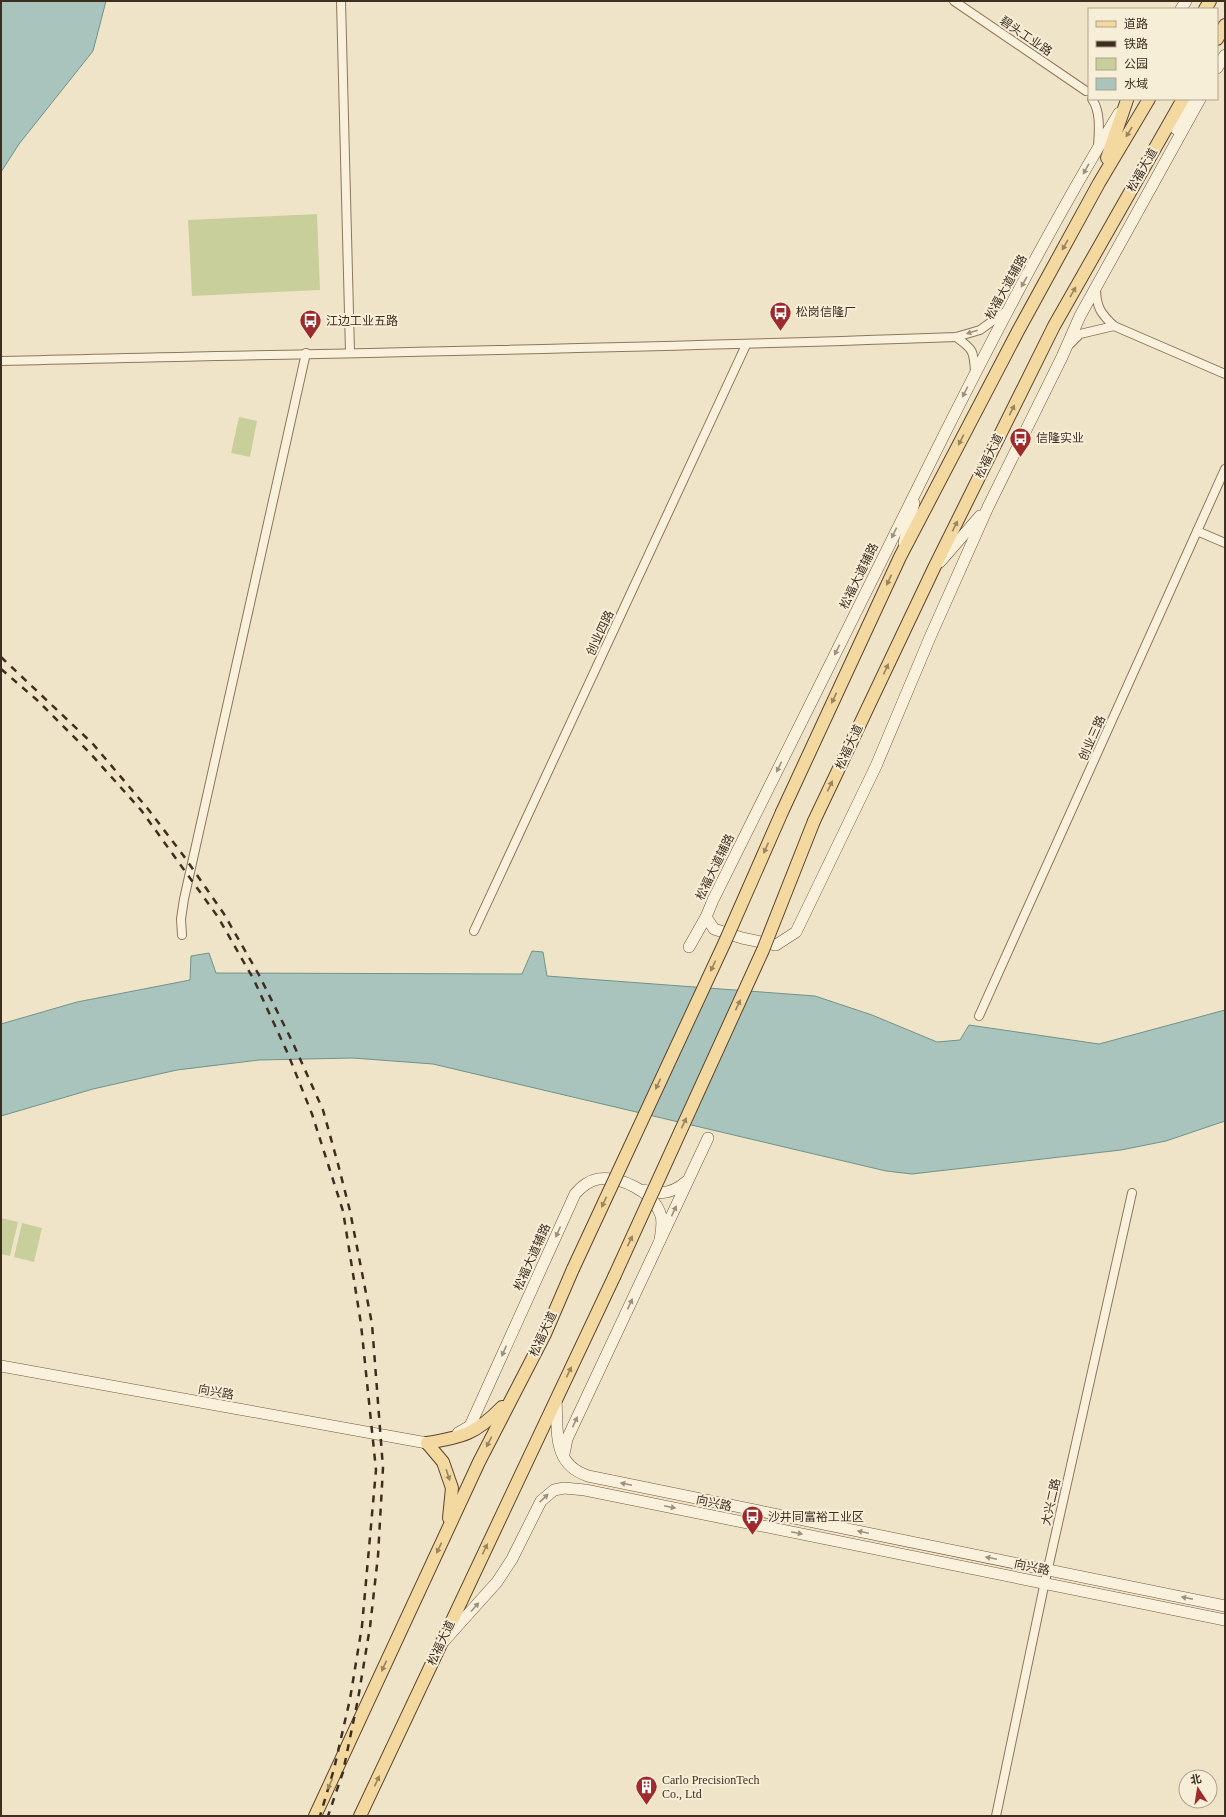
<svg xmlns="http://www.w3.org/2000/svg" width="1226" height="1817" viewBox="0 0 1226 1817" font-family="'Times New Roman','Noto Sans SC',serif">
  <style>
    .green { fill: #c9cf9b }
    .water { fill: #a9c4bc; stroke: #6f938a }
    .lines { fill: none; stroke-linecap: round; stroke-linejoin: round }
    .street-casing { stroke: #8d765c; stroke-width: 10 }
    .secondary-casing { stroke: #6f573f; stroke-width: 12 }
    .primary-casing { stroke: #5b4430; stroke-width: 14 }
    .street { stroke: #faf1dc; stroke-width: 8 }
    .secondary { stroke: #faf1dc; stroke-width: 11 }
    .primary { stroke: #f3d9a0; stroke-width: 12 }
    .rail { stroke: #3d2e20; stroke-width: 2.5; stroke-dasharray: 7 7; stroke-linecap: butt }
    .primary-bridge-casing { stroke: #5b4430; stroke-width: 14; stroke-linecap: butt }
    .primary-bridge { stroke: #f3d9a0; stroke-width: 12 }
    .oneway { fill: #988460 }
    .oneway2 { fill: #9c907e }
    .labels { text-anchor: middle; stroke-width: 4; stroke-linejoin: round; paint-order: stroke }
    .street-label { font-size: 12px; fill: #3d2e20; stroke: #f7eed8 }
    .poi-label { font-size: 12px; fill: #3d2e20; stroke: #f7eed8; text-anchor: start }
  </style>
  <rect width="100%" height="100%" fill="#f0e4c8"/>
  <g class="green">
    <polygon points="317,214 320,290 192,296 188,220"/>
    <polygon points="239,417 257,421 250,457 231,453"/>
    <polygon points="1,1218 18,1222 10,1256 1,1254"/>
    <polygon points="22,1223 42,1228 34,1262 14,1257"/>
  </g>
  <g class="water">
    <polygon points="1,1 106,1 93,51 19,144 1,172"/>
    <polygon points="532,951 543,952 547,976 815,996 872,1015 937,1042 960,1040 969,1025 1099,1044 1225,1010 1225,1121 1166,1141 1121,1150 912,1174 886,1171 433,1064 353,1058 259,1060 177,1070 93,1089 1,1116 1,1024 77,1002 190,980 191,956 209,953 216,973 522,974"/>
  </g>
  <g class="lines">
    <defs>
      <g id="street">
        <polyline points="341,1 350,352"/>
        <polyline points="954,1 1086,91"/>
        <path d="M1092 99C1101 112 1099 131 1098 147"/>
        <path d="M1096 288C1096 307 1101 314 1114 326L1225 374"/>
        <path d="M956 337C973 349 974 351 975 372"/>
        <polyline points="1070,344 1080,334 1114,326"/>
        <path d="M1 361C319 353 638 349 956 337L980 330 1005 312"/>
        <polyline points="1197,531 1225,543"/>
        <polyline points="474,931 746,345"/>
        <polyline points="182,935 181,919 184,899 306,353"/>
        <polyline points="979,1016 1225,469"/>
        <polyline points="996,1816 1044,1586 1132,1193"/>
      </g>
      <g id="secondary">
        <polyline points="1181,9 1186,1"/>
        <polyline points="1217,68 1225,55"/>
        <path d="M1119 113C1055 218 998 328 943 437 865 591 790 746 713 900L706 917 714 929 742 938 776 945 796 932 876 766 931 635 988 507 1062 357 1080 316 1200 99"/>
        <polyline points="1176,129 1189,99"/>
        <polyline points="904,543 914,503"/>
        <polyline points="940,562 980,516"/>
        <polyline points="689,947 706,917"/>
        <path d="M644 1190C660 1196 675 1192 687 1181"/>
        <polyline points="1,1366 427,1443"/>
        <path d="M556 1400C558 1432 552 1464 588 1476L1225 1606"/>
        <path d="M458 1433 470 1426 575 1194C581 1187 588 1181 598 1179 620 1176 652 1191 660 1213 664 1221 661 1232 660 1240"/>
        <polyline points="564,1454 567,1439 708,1138"/>
        <polyline points="444,1641 497,1582 512,1559 541,1501 554,1490 564,1488 585,1490 1225,1620"/>
      </g>
      <g id="primary">
        <polyline points="1205,9 1210,1"/>
        <polyline points="1217,39 1225,25"/>
        <polyline points="1107,158 1127,100"/>
        <polyline points="782,812 900,557 1018,331 1099,183 1149,99"/>
        <polyline points="814,821 934,568 1054,326 1183,99"/>
        <path d="M427 1443C463 1437 476 1434 502 1407"/>
        <polyline points="427,1443 443,1462 452,1488 449,1518"/>
        <polyline points="315,1816 479,1462 545,1334 573,1269"/>
        <polyline points="360,1816 614,1277"/>
      </g>
    </defs>
    <use href="#street" class="street-casing"/>
    <use href="#secondary" class="secondary-casing"/>
    <use href="#primary" class="primary-casing"/>
    <use href="#street" class="street"/>
    <use href="#secondary" class="secondary"/>
    <use href="#primary" class="primary"/>
    <g class="rail">
      <polyline points="1,657 93,744 148,809 183,855 224,914 259,975 292,1041 323,1110 338,1164 350,1211 372,1324 383,1468 378,1556 370,1627 358,1699 343,1772 328,1816"/>
      <polyline points="1,669 37,700 89,752 141,810 218,917 254,980 288,1054 312,1114 343,1211 361,1324 376,1470 362,1626 350,1699 334,1769 320,1816"/>
    </g>
    <defs>
      <g id="primary-bridge">
        <polyline points="573,1269 724,944 782,812"/>
        <polyline points="614,1277 763,950 814,821"/>
      </g>
    </defs>
    <use href="#primary-bridge" class="primary-bridge-casing"/>
    <use href="#primary-bridge" class="primary-bridge"/>
  </g>
  <defs><path id="oneway-solid" d="M-6-.8H1V-3.2L6.5 0L1 3.2V.8H-6Z"/></defs>
  <g class="oneway">
    <use href="#oneway-solid" transform="translate(1129 132) rotate(121)"/>
    <use href="#oneway-solid" transform="translate(1065 245) rotate(119)"/>
    <use href="#oneway-solid" transform="translate(1073 292) rotate(-60)"/>
    <use href="#oneway-solid" transform="translate(1012 410) rotate(-64)"/>
    <use href="#oneway-solid" transform="translate(961 440) rotate(117)"/>
    <use href="#oneway-solid" transform="translate(955 526) rotate(-64)"/>
    <use href="#oneway-solid" transform="translate(889 580) rotate(115)"/>
    <use href="#oneway-solid" transform="translate(886 669) rotate(-65)"/>
    <use href="#oneway-solid" transform="translate(834 698) rotate(115)"/>
    <use href="#oneway-solid" transform="translate(830 786) rotate(-65)"/>
    <use href="#oneway-solid" transform="translate(766 848) rotate(114)"/>
    <use href="#oneway-solid" transform="translate(713 966) rotate(115)"/>
    <use href="#oneway-solid" transform="translate(738 1005) rotate(-65)"/>
    <use href="#oneway-solid" transform="translate(658 1084) rotate(115)"/>
    <use href="#oneway-solid" transform="translate(684 1123) rotate(-65)"/>
    <use href="#oneway-solid" transform="translate(604 1202) rotate(115)"/>
    <use href="#oneway-solid" transform="translate(630 1241) rotate(-65)"/>
    <use href="#oneway-solid" transform="translate(569 1372) rotate(-65)"/>
    <use href="#oneway-solid" transform="translate(489 1442) rotate(117)"/>
    <use href="#oneway-solid" transform="translate(448 1475) rotate(72)"/>
    <use href="#oneway-solid" transform="translate(439 1548) rotate(115)"/>
    <use href="#oneway-solid" transform="translate(485 1549) rotate(-65)"/>
    <use href="#oneway-solid" transform="translate(384 1666) rotate(115)"/>
    <use href="#oneway-solid" transform="translate(377 1781) rotate(-65)"/>
    <use href="#oneway-solid" transform="translate(330 1784) rotate(115)"/>
  </g>
  <g class="oneway2">
    <use href="#oneway-solid" transform="translate(1086 169) rotate(119)"/>
    <use href="#oneway-solid" transform="translate(1024 282) rotate(119)"/>
    <use href="#oneway-solid" transform="translate(972 332) rotate(163)"/>
    <use href="#oneway-solid" transform="translate(965 392) rotate(117)"/>
    <use href="#oneway-solid" transform="translate(894 533) rotate(116)"/>
    <use href="#oneway-solid" transform="translate(837 650) rotate(116)"/>
    <use href="#oneway-solid" transform="translate(779 767) rotate(116)"/>
    <use href="#oneway-solid" transform="translate(674 1211) rotate(-65)"/>
    <use href="#oneway-solid" transform="translate(558 1232) rotate(114)"/>
    <use href="#oneway-solid" transform="translate(630 1304) rotate(-65)"/>
    <use href="#oneway-solid" transform="translate(504 1351) rotate(114)"/>
    <use href="#oneway-solid" transform="translate(575 1422) rotate(-65)"/>
    <use href="#oneway-solid" transform="translate(626 1484) rotate(-168)"/>
    <use href="#oneway-solid" transform="translate(544 1498) rotate(-43)"/>
    <use href="#oneway-solid" transform="translate(670 1507) rotate(12)"/>
    <use href="#oneway-solid" transform="translate(863 1532) rotate(-168)"/>
    <use href="#oneway-solid" transform="translate(797 1533) rotate(12)"/>
    <use href="#oneway-solid" transform="translate(991 1558) rotate(-168)"/>
    <use href="#oneway-solid" transform="translate(1187 1598) rotate(-169)"/>
    <use href="#oneway-solid" transform="translate(475 1607) rotate(-48)"/>
  </g>
  <defs>
    <symbol id="bus-pin" viewBox="-11 -11 22 30"><path d="M0 17L-7.5 6A9.5 9.5 0 1 1 7.5 6Z" fill="#9e2a2b" stroke="#f7eed8"/><path d="M-5-6H5V4H4V6H2V4H-2V6H-4V4H-5ZM-3.5-4V0h7V-4ZM-3.5 1.2v1.5H-2V1.2ZM2 1.2v1.5H3.5V1.2Z" fill="#fff"/></symbol>
    <symbol id="building-pin" viewBox="-11 -11 22 30"><path d="M0 17L-7.5 6A9.5 9.5 0 1 1 7.5 6Z" fill="#9e2a2b" stroke="#f7eed8"/><path d="M-4-6H4V6H1V3H-1V6H-4ZM-2.5-4.3h1.7v1.8h-1.7ZM.8-4.3h1.7v1.8H.8ZM-2.5-1h1.7V.8h-1.7ZM.8-1h1.7V.8H.8Z" fill="#fff"/></symbol>
  </defs>
  <g fill-rule="evenodd">
    <use href="#bus-pin" x="768" y="300" width="25" height="34"/>
    <use href="#bus-pin" x="298" y="308" width="25" height="34"/>
    <use href="#bus-pin" x="1008" y="426" width="25" height="34"/>
    <use href="#bus-pin" x="740" y="1504" width="25" height="34"/>
    <use href="#building-pin" x="634" y="1774" width="25" height="34"/>
  </g>
  <g class="labels">
    <g class="street-label">
      <text transform="translate(1026 36) rotate(34)" y="4">碧头工业路</text>
      <text transform="translate(1142 170) rotate(-60)" y="4">松福大道</text>
      <text transform="translate(1006 287) rotate(-61)" y="4">松福大道辅路</text>
      <text transform="translate(989 456) rotate(-64)" y="4">松福大道</text>
      <text transform="translate(859 576) rotate(-64)" y="4">松福大道辅路</text>
      <text transform="translate(600 633) rotate(-65)" y="4">创业四路</text>
      <text transform="translate(1092 738) rotate(-66)" y="4">创业三路</text>
      <text transform="translate(849 747) rotate(-65)" y="4">松福大道</text>
      <text transform="translate(715 867) rotate(-64)" y="4">松福大道辅路</text>
      <text transform="translate(532 1257) rotate(-66)" y="4">松福大道辅路</text>
      <text transform="translate(543 1334) rotate(-65)" y="4">松福大道</text>
      <text transform="translate(216 1392) rotate(10)" y="4">向兴路</text>
      <text transform="translate(1051 1502) rotate(-77)" y="4">大兴二路</text>
      <text transform="translate(714 1503) rotate(12)" y="4">向兴路</text>
      <text transform="translate(1032 1567) rotate(12)" y="4">向兴路</text>
      <text transform="translate(441 1643) rotate(-65)" y="4">松福大道</text>
    </g>
    <g class="poi-label">
      <text x="796" y="316">松岗信隆厂</text>
      <text x="326" y="325">江边工业五路</text>
      <text x="1036" y="442">信隆实业</text>
      <text x="768" y="1521">沙井同富裕工业区</text>
      <text x="662" y="1784">Carlo PrecisionTech<tspan x="662" dy="14">Co., Ltd</tspan></text>
    </g>
  </g>
  <rect width="1226" height="1817" fill="none" stroke="#3d2e20" stroke-width="4"/>
  <rect x="1088" y="8" width="130" height="92" fill="#f7eed8" stroke="#ada18e"/>
  <rect x="1096" y="21" width="20" height="6" fill="#f3d9a0" stroke="#ada18e"/>
  <text x="1124" y="28" font-size="12" fill="#3d2e20">道路</text>
  <rect x="1096" y="41" width="20" height="6" fill="#3d2e20" stroke="#ada18e"/>
  <text x="1124" y="48" font-size="12" fill="#3d2e20">铁路</text>
  <rect x="1096" y="58" width="20" height="12" fill="#c9cf9b" stroke="#ada18e"/>
  <text x="1124" y="68" font-size="12" fill="#3d2e20">公园</text>
  <rect x="1096" y="78" width="20" height="12" fill="#a9c4bc" stroke="#ada18e"/>
  <text x="1124" y="88" font-size="12" fill="#3d2e20">水域</text>
  <g transform="translate(1198 1789) rotate(348)"><circle r="19" fill="#f7eed8" stroke="#ada18e"/>
  <path d="M0-3L7 15L0 10L-7 15Z" fill="#9e2a2b"/>
  <text y="-6" font-size="11" font-weight="bold" text-anchor="middle" fill="#3d2e20">北</text>
  </g>
</svg>
